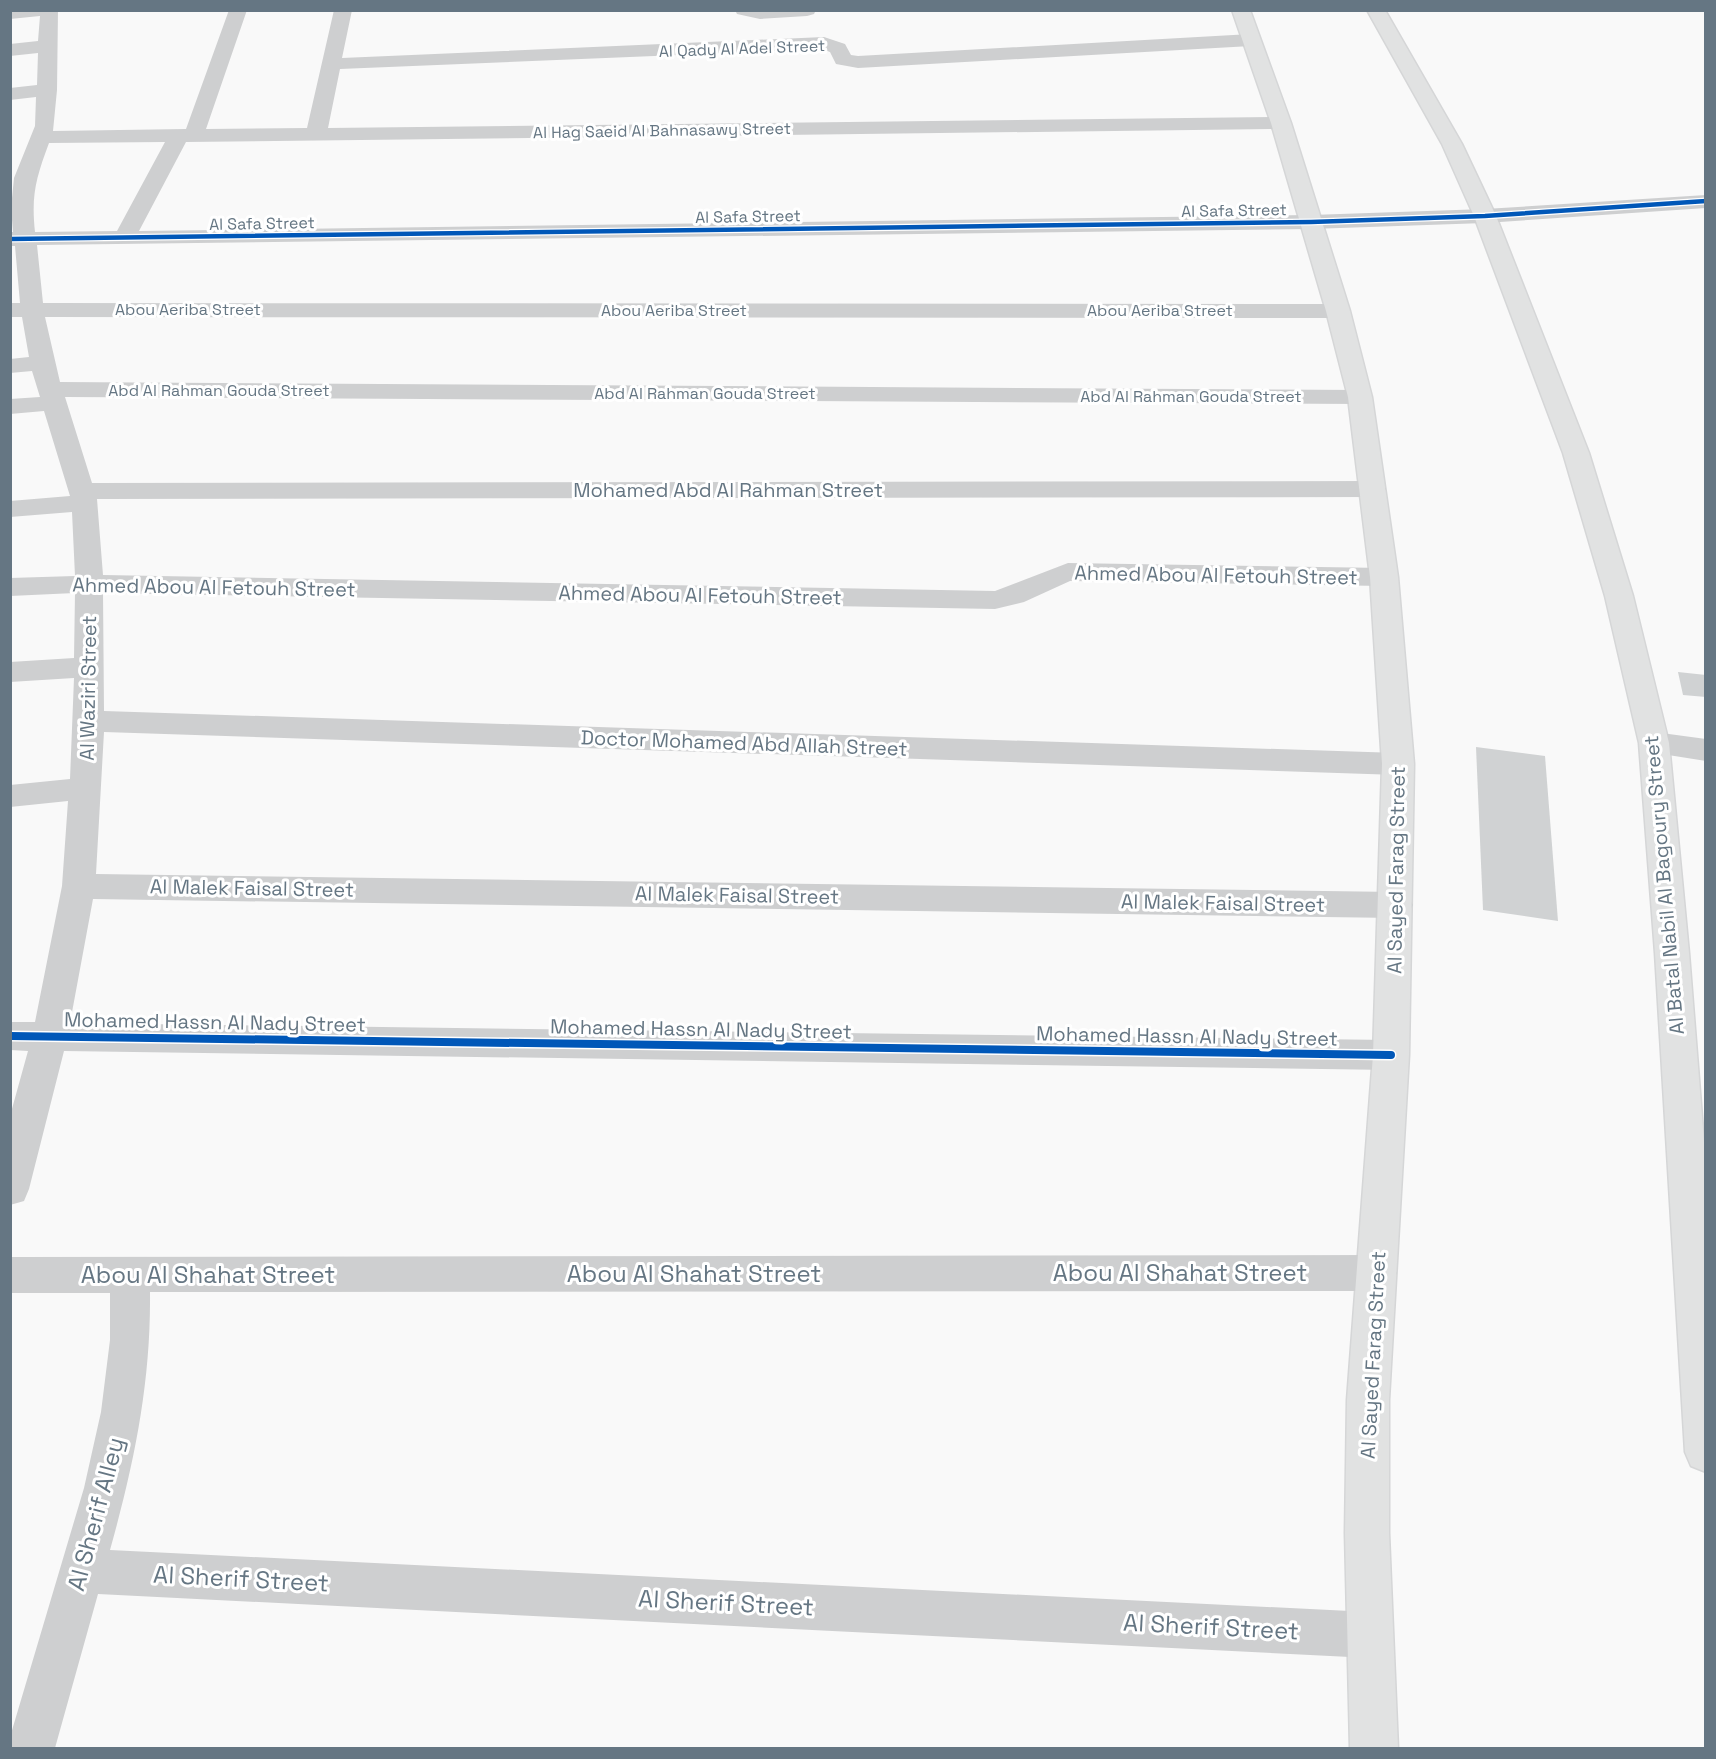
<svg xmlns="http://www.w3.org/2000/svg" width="1716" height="1759" viewBox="0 0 1716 1759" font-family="'Space Grotesk',sans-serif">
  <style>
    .building { fill: #d0d2d3 }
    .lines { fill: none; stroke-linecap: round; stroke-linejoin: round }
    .major-casing { stroke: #d5d6d7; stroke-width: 3 }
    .minor { fill: #cecfd0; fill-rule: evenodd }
    .major { fill: #e1e2e2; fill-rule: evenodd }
    .cycleway-far1-casing { stroke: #fff; stroke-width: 7 }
    .cycleway-casing { stroke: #fff; stroke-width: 11 }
    .cycleway-far1 { stroke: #0057b8; stroke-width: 4.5 }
    .cycleway { stroke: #0057b8; stroke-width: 8 }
    .labels { text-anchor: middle; stroke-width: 6; stroke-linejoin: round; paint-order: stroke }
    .far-street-label { font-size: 16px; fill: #657683; stroke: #fff }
    .street-label { font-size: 20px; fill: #657683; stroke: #fff }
    .near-street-label { font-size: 24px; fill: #657683; stroke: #fff }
  </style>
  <rect width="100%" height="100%" fill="#f9f9f9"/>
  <g class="building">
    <polygon points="1678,672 1706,675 1706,697 1683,695"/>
    <polygon points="1476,747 1545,756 1558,921 1483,910"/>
  </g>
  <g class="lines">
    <defs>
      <g id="major">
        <polygon points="1232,10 1250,10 1291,123 1350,311 1372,397 1398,577 1414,764 1409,1055 1389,1400 1389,1533 1398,1748 1350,1748 1345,1533 1347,1400 1373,1055 1382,764 1370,577 1348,397 1326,311 1271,123"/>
        <polygon points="1367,10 1385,10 1462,144 1496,216 1589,453 1633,596 1669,743 1689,953 1706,1167 1706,1472 1691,1466 1685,1452 1655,953 1639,743 1605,596 1563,453 1474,216 1442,144"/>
      </g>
    </defs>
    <use href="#major" class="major-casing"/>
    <g class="minor">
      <path d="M10 10H58L57 90 53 131 186 129 229 10H247L206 129 307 128 334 10H352L342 58 824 37 845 44 851 55 858 56 1251 34 1258 36 1260 40 1258 44 1251 46 858 68 836 64 830 52 822 49 340 69 328 128 1281 117 1288 119 1291 123 1288 127 1281 129 186 142 139 231 1311 215 1485 209 1706 195V208L1485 223 1311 229 37 245 43 303 1338 304 1346 306 1350 311 1346 316 1338 318 45 317 60 382 1360 390 1369 392 1372 397 1369 402 1360 404 65 397 92 483 1373 481 1382 483 1386 489 1382 495 1373 497 97 499 103 575 995 591 1068 563 1384 568 1394 571 1398 577 1394 583 1384 586 1070 581 1024 602 995 609 103 593 104 711 1398 753 1409 756 1414 764 1409 772 1398 775 104 732 96 874 1396 892 1408 896 1413 905 1408 914 1396 918 93 899 70 1023 1391 1040 1404 1045 1409 1055 1404 1065 1391 1070 64 1051 29 1189 24 1201 10 1205V1116L28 1051 10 1050V1022H35L62 886 68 801 10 807V785L70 779 74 678 10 682V662L74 658 75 593 10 596V578L75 576 72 512 10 517V501L70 496 44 411 10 414V399L40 397 32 371 10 373V359L29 357 22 317H10V303H20L15 246H10V232H13L11 208 14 178 35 126 36 97 10 100V88L37 85 38 53 10 56V44L38 41 40 16 10 19ZM165 142 117 231 35 232C31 195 36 178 49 143Z"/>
      <polygon points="735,10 816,10 814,14 807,16 760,19 737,14"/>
      <polygon points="1654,732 1706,739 1706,761 1643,751 1639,743 1643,735"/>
      <path d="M1377 1255 1391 1261 1397 1273 1391 1285 1377 1291 150 1292C151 1383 134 1464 110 1550L1370 1612 1386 1619 1393 1635 1386 1651 1370 1658 98 1594 55 1748H10V1737L84 1488 101 1412 110 1340V1293H10V1257Z"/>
    </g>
    <use href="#major" class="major"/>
    <defs>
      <polyline id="cycleway-far1" points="10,239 1311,222 1485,216 1706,201"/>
      <polyline id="cycleway" points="10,1036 1391,1055"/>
    </defs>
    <use href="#cycleway-far1" class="cycleway-far1-casing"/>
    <use href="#cycleway" class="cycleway-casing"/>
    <use href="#cycleway-far1" class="cycleway-far1"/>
    <use href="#cycleway" class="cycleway"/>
  </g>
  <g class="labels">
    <g class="far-street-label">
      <text transform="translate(742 48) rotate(-2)" y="6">Al Qady Al Adel Street</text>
      <text transform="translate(662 130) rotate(-1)" y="6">Al Hag Saeid Al Bahnasawy Street</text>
      <text transform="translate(1234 210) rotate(-1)" y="6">Al Safa Street</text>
      <text transform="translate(748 216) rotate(-1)" y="6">Al Safa Street</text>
      <text transform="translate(262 223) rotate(-1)" y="6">Al Safa Street</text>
      <text x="188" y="315">Abou Aeriba Street</text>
      <text x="674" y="316">Abou Aeriba Street</text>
      <text x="1160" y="316">Abou Aeriba Street</text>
      <text x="219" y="396">Abd Al Rahman Gouda Street</text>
      <text x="705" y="399">Abd Al Rahman Gouda Street</text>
      <text x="1191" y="402">Abd Al Rahman Gouda Street</text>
    </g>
    <g class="street-label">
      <text x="728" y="497">Mohamed Abd Al Rahman Street</text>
      <text transform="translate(1216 575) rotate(1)" y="7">Ahmed Abou Al Fetouh Street</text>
      <text transform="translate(214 587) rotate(1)" y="7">Ahmed Abou Al Fetouh Street</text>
      <text transform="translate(700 595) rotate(1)" y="7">Ahmed Abou Al Fetouh Street</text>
      <text transform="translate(88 688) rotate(-89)" y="7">Al Waziri Street</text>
      <text transform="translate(744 743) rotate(2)" y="7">Doctor Mohamed Abd Allah Street</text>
      <text transform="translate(1396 870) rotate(-89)" y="7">Al Sayed Farag Street</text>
      <text transform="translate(1664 885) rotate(-95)" y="7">Al Batal Nabil Al Bagoury Street</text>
      <text transform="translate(252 888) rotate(1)" y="7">Al Malek Faisal Street</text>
      <text transform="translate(737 895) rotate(1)" y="7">Al Malek Faisal Street</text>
      <text transform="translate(1223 903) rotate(1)" y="7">Al Malek Faisal Street</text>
      <text transform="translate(215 1022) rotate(1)" y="7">Mohamed Hassn Al Nady Street</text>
      <text transform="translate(701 1029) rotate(1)" y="7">Mohamed Hassn Al Nady Street</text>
      <text transform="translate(1187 1036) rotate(1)" y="7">Mohamed Hassn Al Nady Street</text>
      <text transform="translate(1373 1355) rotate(-87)" y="7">Al Sayed Farag Street</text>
    </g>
    <g class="near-street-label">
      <text x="1180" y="1281">Abou Al Shahat Street</text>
      <text x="694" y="1282">Abou Al Shahat Street</text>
      <text x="208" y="1283">Abou Al Shahat Street</text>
      <text transform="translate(96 1514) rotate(-75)" y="8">Al Sherif Alley</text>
      <text transform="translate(241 1579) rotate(3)" y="8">Al Sherif Street</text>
      <text transform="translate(726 1603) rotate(3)" y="8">Al Sherif Street</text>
      <text transform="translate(1211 1627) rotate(3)" y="8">Al Sherif Street</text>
    </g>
  </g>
  <rect width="1716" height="1759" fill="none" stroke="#657683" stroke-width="24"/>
</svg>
